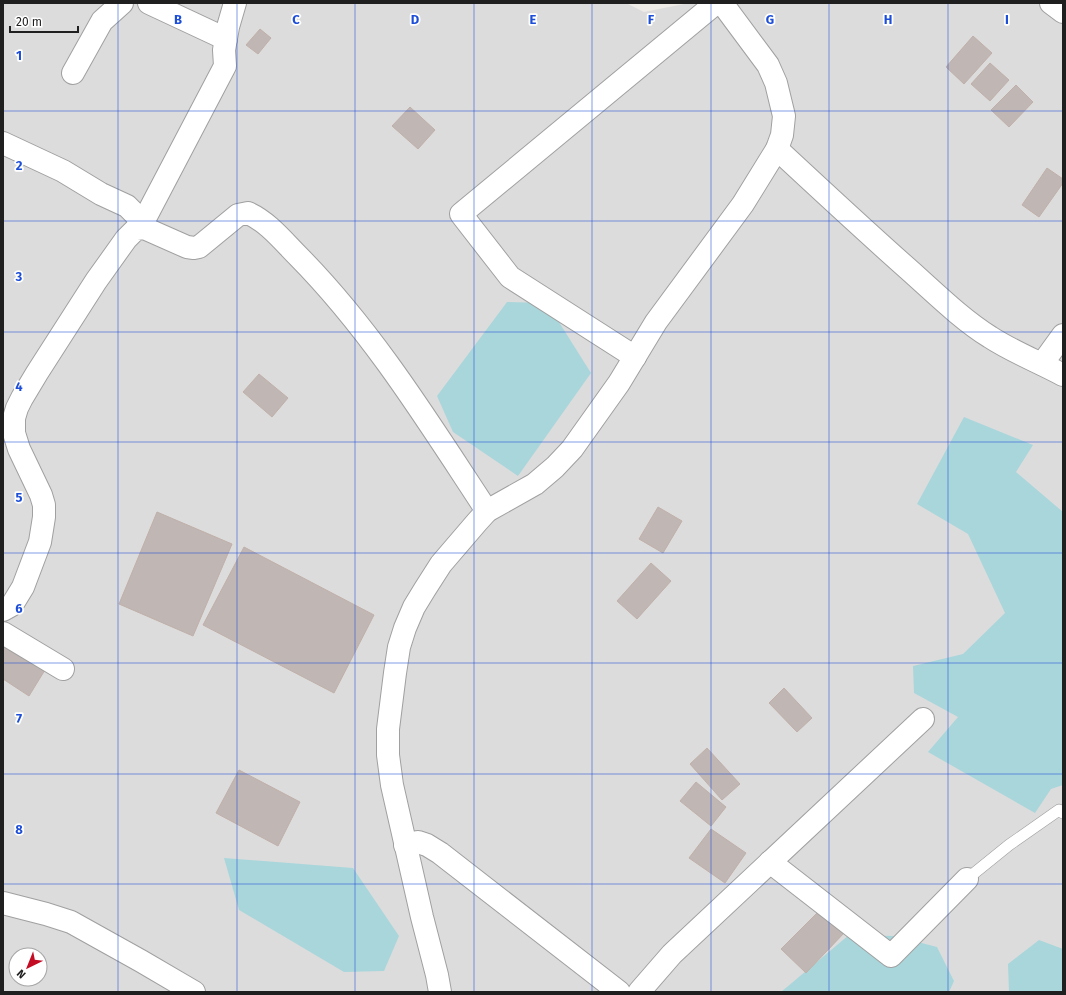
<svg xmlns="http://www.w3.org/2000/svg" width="1066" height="995" viewBox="0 0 1066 995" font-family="'Fira Sans',sans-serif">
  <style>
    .residential { fill: #dddcdc; fill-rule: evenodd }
    .water { fill: #a9d6db }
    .building { fill: #c0b6b3; stroke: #c0b0a9 }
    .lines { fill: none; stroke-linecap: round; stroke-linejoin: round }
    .lane-casing { stroke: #a0a0a0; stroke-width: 12 }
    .street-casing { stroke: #a0a0a0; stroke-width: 24 }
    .lane { stroke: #fff; stroke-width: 11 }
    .street { stroke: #fff; stroke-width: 22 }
    .grid { fill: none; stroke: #1d4ed8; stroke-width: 1; stroke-opacity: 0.55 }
    .grid-label { font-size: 13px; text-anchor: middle; font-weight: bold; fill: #1d4ed8; stroke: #fff; stroke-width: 3.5; stroke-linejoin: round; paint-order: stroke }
  </style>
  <rect width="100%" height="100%" fill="#efebe6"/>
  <path class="residential" d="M3 3H626L644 12 689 3H1063V992H3ZM16 955H40V979H16Z"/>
  <g class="water">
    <polygon points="507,302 547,303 591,373 518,476 453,432 437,396"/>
    <polygon points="964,417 1033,445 1016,472 1063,512 1063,785 1051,789 1035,813 928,752 958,717 914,693 913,666 963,654 1005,613 968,534 917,504"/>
    <polygon points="224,858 353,868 399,936 384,971 344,972 239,910"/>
    <polygon points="849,935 895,936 937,947 954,981 949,992 781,992"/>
    <polygon points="1039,940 1063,949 1063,992 1009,992 1008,964"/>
  </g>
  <g class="building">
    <polygon points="260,29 271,38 258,54 246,45"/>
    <polygon points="973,36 992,53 964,84 946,67"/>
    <polygon points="990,63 1009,80 990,101 971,84"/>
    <polygon points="1016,85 1033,102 1009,127 991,110"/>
    <polygon points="410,107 435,130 418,149 392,126"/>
    <polygon points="1047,168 1063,179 1063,183 1039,217 1022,205"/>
    <polygon points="259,374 288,398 272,417 243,392"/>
    <polygon points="658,507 682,521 663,553 639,539"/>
    <polygon points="157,512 232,544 193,636 119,604"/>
    <polygon points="244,547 374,615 334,693 203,625"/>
    <polygon points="651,563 671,581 637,619 617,601"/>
    <polygon points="3,643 48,665 29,696 3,679"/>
    <polygon points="784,688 812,718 797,732 769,703"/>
    <polygon points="707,748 740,784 722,800 690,764"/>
    <polygon points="239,770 300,802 278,846 216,813"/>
    <polygon points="696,782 726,807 711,826 680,801"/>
    <polygon points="711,829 746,853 725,883 689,858"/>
    <polygon points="821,909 845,932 806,973 781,949"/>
  </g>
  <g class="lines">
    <defs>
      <polyline id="lane" points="967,879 1009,845 1059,810 1063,813"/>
      <g id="street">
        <polyline points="149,3 226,39"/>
        <polyline points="1051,3 1063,12"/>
        <polyline points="73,73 102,21 122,3"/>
        <polyline points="3,143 63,171 101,194 127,206 138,217 140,228"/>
        <path d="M777 149C820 189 863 229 907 268 933 291 961 319 990 337 1013 352 1039 362 1063 375"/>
        <polyline points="140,228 225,66 224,50 228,27 235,3"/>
        <polyline points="635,357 510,277 461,214 716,3"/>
        <polyline points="1042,364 1063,335"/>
        <path d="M3 610 12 605 23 587 40 542 44 517V505L41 495 19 449 14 433V418L17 408 22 398 37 373 96 281 126 239 136 229 144 228 187 247 194 248 199 247 238 215 248 213C268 222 283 241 298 256 373 332 429 423 487 511"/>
        <polyline points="3,633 63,669"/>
        <polyline points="405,845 418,842 427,845 440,853 619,992"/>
        <polyline points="770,862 891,956 967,879"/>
        <polyline points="3,903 46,914 71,922 141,961 194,992"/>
        <polyline points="440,992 437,975 422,917 392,785 388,755 388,729 395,673 399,647 405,628 414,607 425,589 441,564 477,522 487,511 535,484 555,467 572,449 619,383 656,322 743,204 777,149 782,135 784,116 776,83 768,65 722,3"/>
        <polyline points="639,992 672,954 923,719"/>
      </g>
    </defs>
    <use href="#lane" class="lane-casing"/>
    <use href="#street" class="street-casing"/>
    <use href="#lane" class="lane"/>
    <use href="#street" class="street"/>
  </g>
  <path class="grid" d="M118 3V992M237 3V992M355 3V992M474 3V992M592 3V992M711 3V992M829 3V992M948 3V992M3 111H1063M3 221H1063M3 332H1063M3 442H1063M3 553H1063M3 663H1063M3 774H1063M3 884H1063"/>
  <g class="grid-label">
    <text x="178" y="24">B</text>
    <text x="296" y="24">C</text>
    <text x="415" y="24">D</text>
    <text x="533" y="24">E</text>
    <text x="651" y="24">F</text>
    <text x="770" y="24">G</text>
    <text x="888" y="24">H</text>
    <text x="1007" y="24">I</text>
    <text x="19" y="60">1</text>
    <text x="19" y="170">2</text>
    <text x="19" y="281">3</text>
    <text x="19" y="391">4</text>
    <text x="19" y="502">5</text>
    <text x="19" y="613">6</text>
    <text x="19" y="723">7</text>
    <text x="19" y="834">8</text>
  </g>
  <rect width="1066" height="995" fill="none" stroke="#1f1f1f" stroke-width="8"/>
  <g transform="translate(28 967) rotate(223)"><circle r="19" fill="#ffffff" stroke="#a5a5a5"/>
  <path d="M0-3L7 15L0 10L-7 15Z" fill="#c40b24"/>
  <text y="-6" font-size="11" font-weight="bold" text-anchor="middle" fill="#1f1f1f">N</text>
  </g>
  <path d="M10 26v6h68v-6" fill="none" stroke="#1f1f1f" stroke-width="2"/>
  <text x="16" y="26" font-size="12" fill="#1f1f1f" stroke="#ffffff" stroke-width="3" paint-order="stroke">20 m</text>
</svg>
